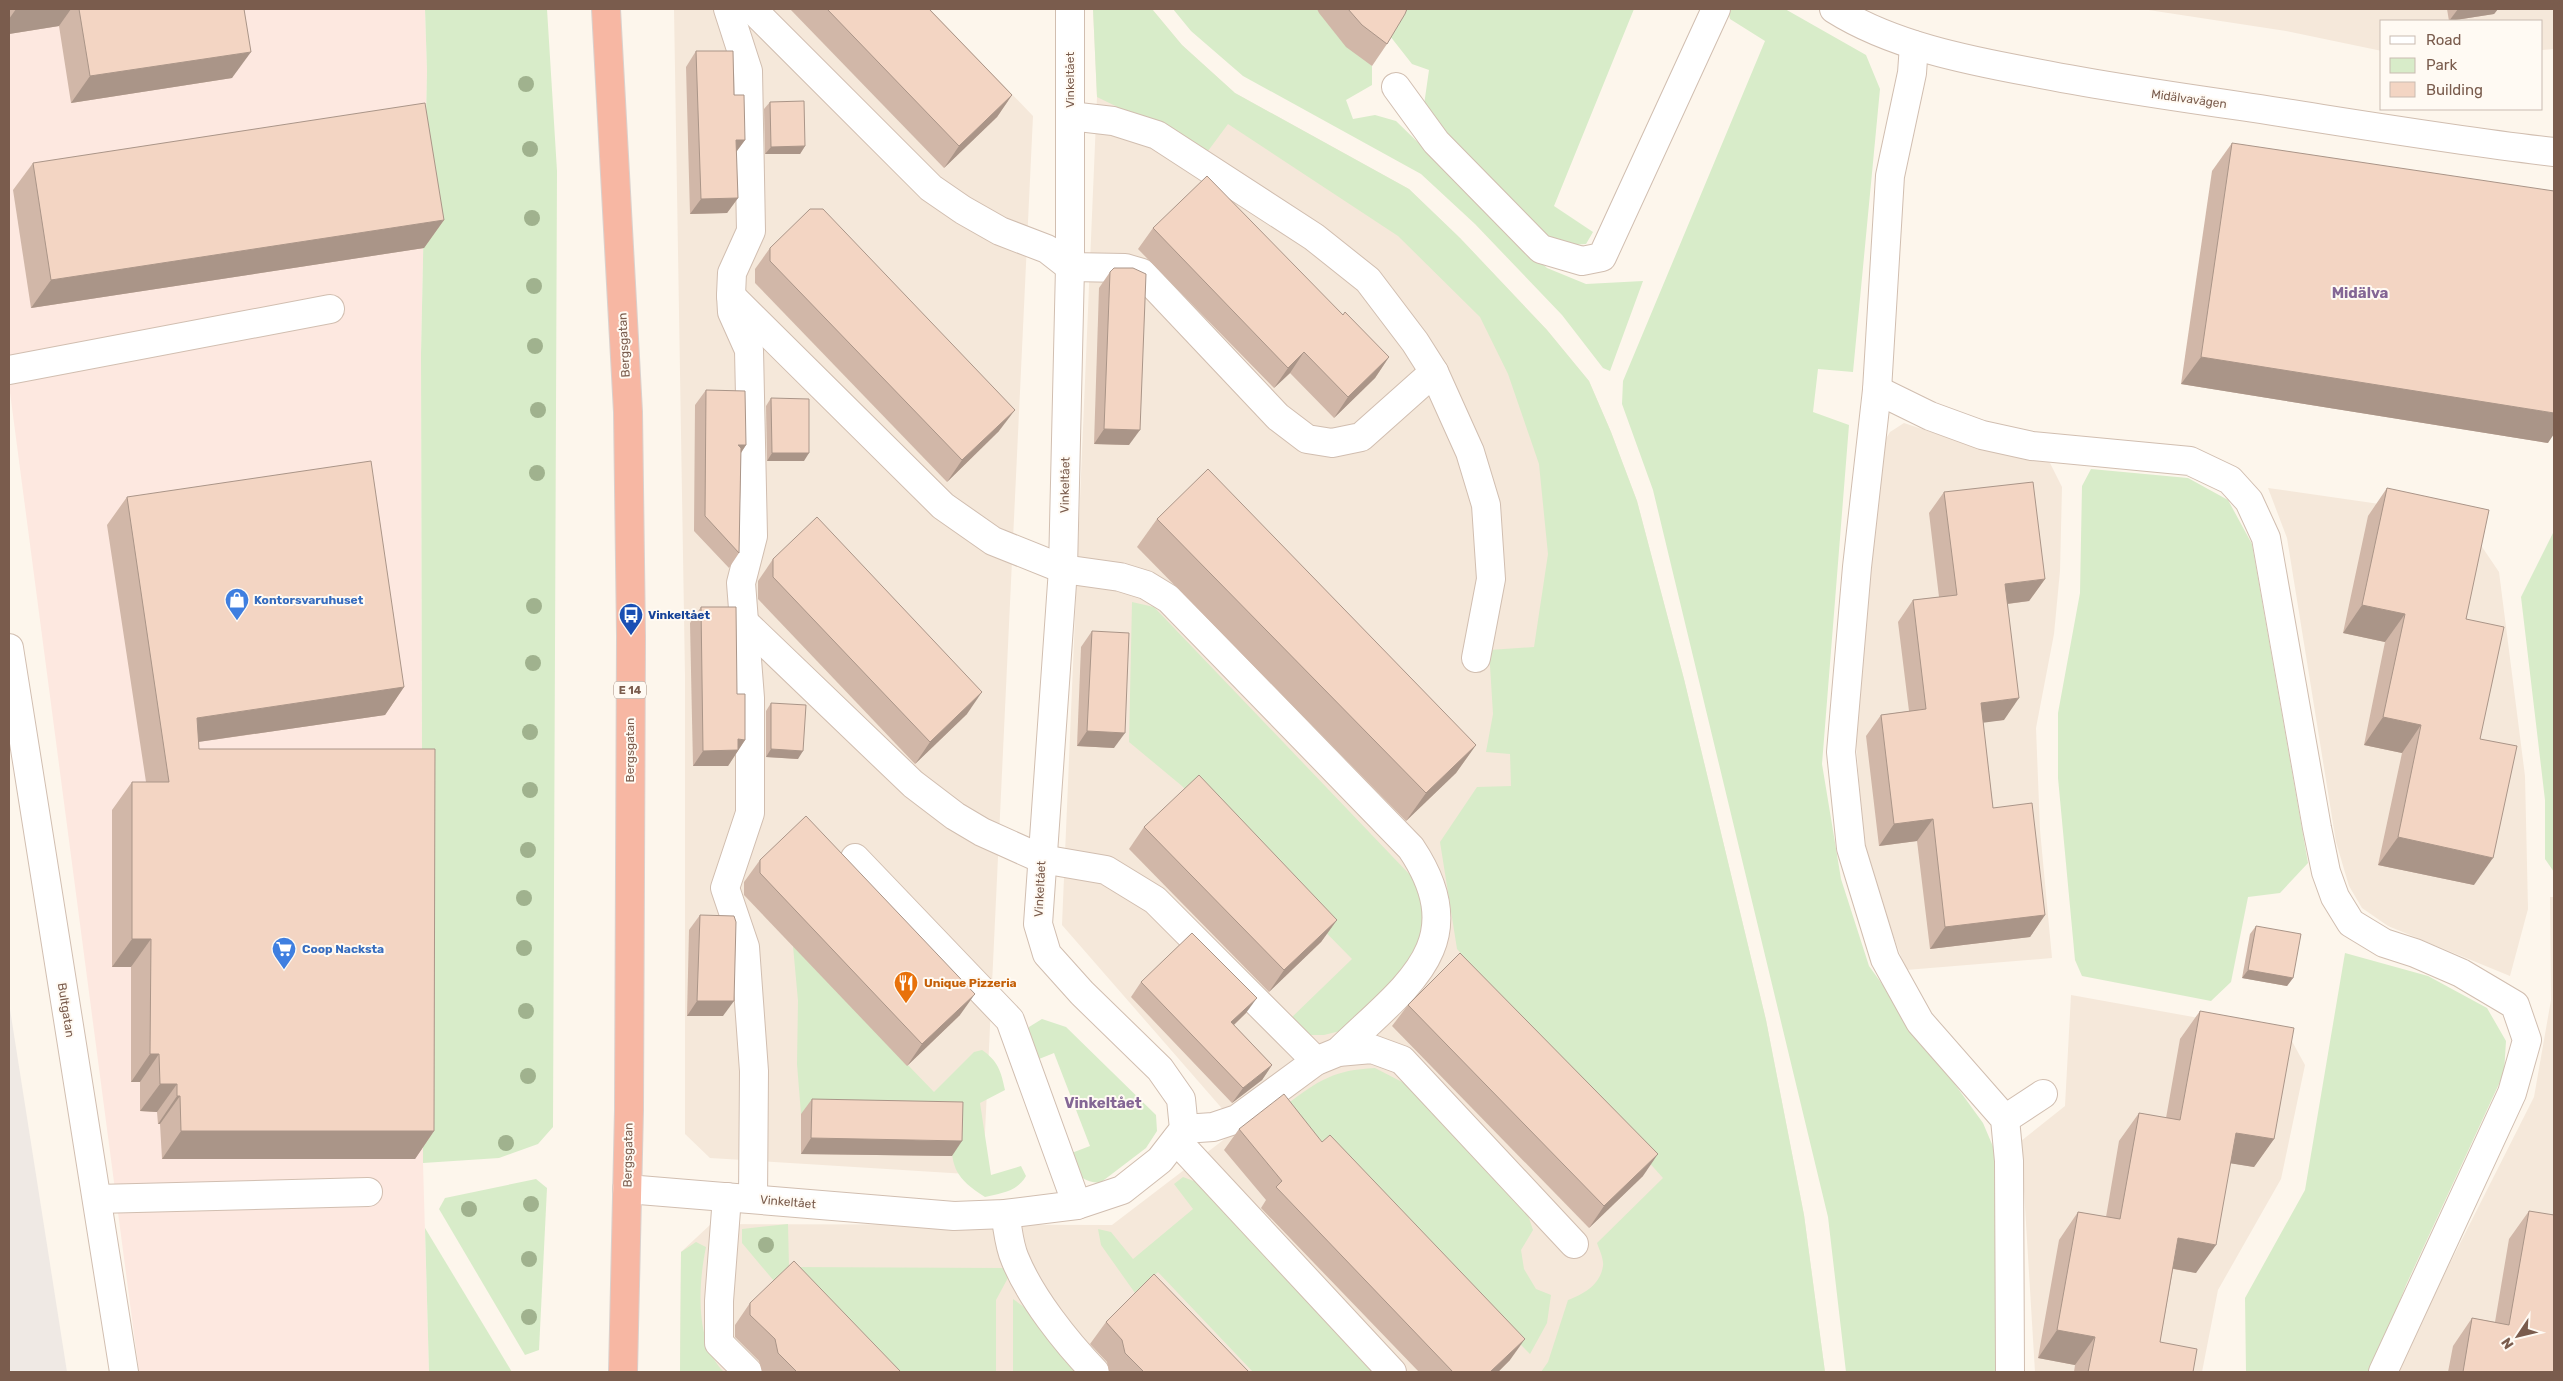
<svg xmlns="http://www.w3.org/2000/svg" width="2563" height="1381" viewBox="0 0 2563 1381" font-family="Rubik,sans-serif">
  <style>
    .residential { fill: #f5e8da }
    .commercial { fill: #fde8e0 }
    .industrial { fill: #efe9e4 }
    .green { fill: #d8ecc9 }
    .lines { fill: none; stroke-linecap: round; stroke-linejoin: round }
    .minor-casing { stroke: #d1beb0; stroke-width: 30 }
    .highway-casing { stroke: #dad1cd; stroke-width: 30 }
    .minor { stroke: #fff; stroke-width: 28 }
    .highway { stroke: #f7b7a3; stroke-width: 28 }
    .tree { fill: #a0b28e }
    .wall { fill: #d1b7a8 }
    .shaded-wall { fill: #aa9588 }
    .building { fill: #f3d5c3; stroke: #aa9588 }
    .labels { text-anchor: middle; stroke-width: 4; stroke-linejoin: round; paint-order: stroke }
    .shield { fill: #fffaf3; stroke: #a28b7f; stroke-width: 1 }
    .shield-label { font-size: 11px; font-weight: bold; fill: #7a5c4d }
    .street-label { font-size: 12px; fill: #7a5c4d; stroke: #fffaf3 }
    .shop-label { font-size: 12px; font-weight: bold; fill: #366cbe; stroke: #fffaf3; text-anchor: start }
    .transit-label { font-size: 12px; font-weight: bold; fill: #164399; stroke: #fffaf3; text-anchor: start }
    .food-label { font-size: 12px; font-weight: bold; fill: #c56008; stroke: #fffaf3; text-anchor: start }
    .quarter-label { font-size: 15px; font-weight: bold; fill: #846695; stroke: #fffaf3 }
  </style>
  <rect width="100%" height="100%" fill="#fdf6ec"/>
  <g class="residential">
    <polygon points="674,9 930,9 1033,116 983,1175 710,1158 685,1134 685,676"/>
    <polygon points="1093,9 1152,9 1182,45 1235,93 1409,189 1460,238 1547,330 1589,381 1611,432 1637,501 1684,679 1766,1020 1804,1215 1825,1372 680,1372 681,1252 711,1224 1112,1225 1239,1128 1062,925 1097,97"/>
    <polygon points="2142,9 2554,9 2554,49 2542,50 2542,21 2382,21 2382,51 2286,31"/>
    <polygon points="1904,423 1967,444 2049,461 2062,487 2060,571 2054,634 2036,728 2040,830 2052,958 1906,970 1877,892 1863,837 1852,685 1879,450 1890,432"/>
    <polygon points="2268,488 2442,513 2472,532 2499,572 2525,776 2528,909 2510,976 2388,926 2362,908 2349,886 2336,842 2287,538"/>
    <polygon points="2550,897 2554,897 2554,1372 2395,1372 2534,1097 2551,1000"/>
    <polygon points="2071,995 2288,1034 2305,1065 2281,1179 2218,1290 2202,1372 2035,1372 2021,1141 2065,1106"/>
  </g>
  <polygon class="commercial" points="9,9 425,9 427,71 421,354 423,1163 429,1372 139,1372 9,385"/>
  <polygon class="industrial" points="9,1003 67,1372 9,1372"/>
  <g class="green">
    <polygon points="425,9 547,9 557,171 553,1127 538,1144 499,1158 423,1163 421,354 427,71"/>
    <path d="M1093 9H1152L1182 45 1235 93 1409 189 1460 238 1547 330 1589 381 1611 432 1637 501 1684 679 1766 1020 1804 1215 1825 1372H1541L1548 1362 1568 1300C1584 1294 1600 1285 1603 1266 1604 1259 1599 1249 1597 1243L1663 1178 1457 949 1440 842 1477 787 1511 786 1510 754 1486 752 1493 714 1489 650 1534 647 1548 554 1539 464 1508 374 1480 317 1398 236 1228 124 1208 151 1097 97Z"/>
    <polygon points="1173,9 1317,9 1372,66 1372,85 1346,100 1353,119 1375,115 1396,121 1547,268 1586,284 1643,281 1610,371 1603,368 1562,315 1475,224 1421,174 1243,76 1191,31"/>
    <polygon points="1399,9 1634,9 1554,206 1593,232 1586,244 1555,246 1448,143 1424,105 1429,70 1412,64 1390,36"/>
    <polygon points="1728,9 1785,9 1866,55 1880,89 1853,372 1818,369 1813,412 1849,425 1822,764 1841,879 1869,966 1983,1123 1997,1156 1995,1372 1846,1372 1828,1217 1653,490 1622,404 1623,381 1765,41 1730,19"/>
    <polygon points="2091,469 2188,478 2228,500 2252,544 2308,863 2280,893 2248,897 2231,982 2211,1001 2082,976 2075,960 2058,778 2058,713 2080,593 2082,486"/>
    <polygon points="2554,531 2554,872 2545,859 2545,800 2521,597"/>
    <polygon points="1132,602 1154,607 1413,878 1424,901 1427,931 1413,962 1348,1029 1324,1035 1307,1035 1290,1019 1352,959 1182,786 1129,742"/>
    <path d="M793 946 934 1092 974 1052 982 1050C998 1061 1001 1071 1005 1090L980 1103 991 1175 1021 1166 1026 1176C1017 1192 1001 1193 985 1197 946 1173 952 1158 952 1117L801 1114 797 1064 798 1001Z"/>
    <polygon points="2345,953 2428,976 2487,1008 2506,1041 2504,1073 2406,1285 2372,1372 2246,1372 2245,1298 2305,1190"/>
    <path d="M1042 1019 1066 1027 1156 1115 1157 1131 1146 1148 1100 1183C1078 1181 1078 1173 1069 1154L1090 1146 1054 1053 1034 1061 1028 1047 1029 1027Z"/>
    <path d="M1375 1068 1404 1083 1525 1206 1533 1230 1521 1250 1524 1269 1536 1289 1551 1295 1547 1323 1530 1354 1286 1105C1319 1080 1334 1070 1375 1068Z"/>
    <polygon points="1183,1177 1204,1185 1378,1372 1253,1372 1158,1272 1135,1293 1101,1245 1098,1229 1111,1232 1133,1259 1193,1209 1174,1184"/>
    <polygon points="536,1179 547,1188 539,1350 525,1355 439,1209 445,1198"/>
    <polygon points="788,1224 789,1267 1003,1268 1009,1276 996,1300 996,1372 890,1372 774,1281 742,1243 742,1229"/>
    <polygon points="425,1228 512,1372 429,1372"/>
    <path d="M696 1242 706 1247C698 1285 695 1343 724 1372H680L681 1252Z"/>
    <polygon points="1013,1299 1031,1312 1084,1372 1013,1372"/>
  </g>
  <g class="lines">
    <defs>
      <g id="minor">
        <polyline points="728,9 748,71 751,231 732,273 731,295 732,312 749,350 753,536 741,583 750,698 750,813 725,888 745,947 754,1071 753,1199"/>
        <polyline points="752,9 931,188 963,210 1000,231 1047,249 1070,267 1125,268 1142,273 1278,417 1307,439 1332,443 1361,437 1434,372"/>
        <path d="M1834 9C1891 45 1966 60 2031 72 2100 86 2170 96 2240 106 2345 122 2449 140 2554 152"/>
        <polyline points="1914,45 1912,73 1890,176 1877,390 1857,567 1841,752 1851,848 1885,959 1920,1022 2005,1119 2009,1161 2010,1372"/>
        <polyline points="1396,87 1436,142 1541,249 1582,261 1602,257 1716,9"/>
        <polyline points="1070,116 1113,121 1157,135 1314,237 1368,280 1415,342 1434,372 1470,452 1486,505 1491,579 1476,658"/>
        <path d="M731 296 943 506 993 541 1063 569 1120 577 1146 585 1169 599 1411 848C1476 945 1404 987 1338 1052"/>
        <polyline points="9,370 330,309"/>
        <polyline points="1877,390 1930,416 1982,435 2032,446 2190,461 2230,480 2249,501 2266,538 2317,828 2326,872 2335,897 2351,923 2384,943 2415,953 2461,973 2515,1005 2527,1040 2512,1093 2383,1372"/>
        <polyline points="743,621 913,784 955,816 982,832 1042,859 1106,870 1155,900 1316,1061"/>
        <polyline points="9,648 124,1372"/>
        <polyline points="855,858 1010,1020 1077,1205"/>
        <polyline points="2005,1119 2043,1094"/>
        <polyline points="1184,1129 1213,1127 1237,1119 1316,1061 1338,1052 1372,1049 1402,1060 1574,1244"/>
        <polyline points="1176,1140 1392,1372"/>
        <polyline points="627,1189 954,1216 1005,1214 1077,1205 1122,1190 1160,1160 1184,1129 1181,1099 1160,1069 1082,993 1047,954 1038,924 1063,569 1070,267 1070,9"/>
        <polyline points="727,1197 719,1301 719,1343 748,1372"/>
        <polyline points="97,1199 368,1192"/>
        <path d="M1005 1214C1008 1229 1009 1246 1015 1259 1031 1298 1066 1342 1095 1372"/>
      </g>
      <polyline id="highway" points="606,9 628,412 631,636 629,1110 623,1372"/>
    </defs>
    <use href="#minor" class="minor-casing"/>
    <use href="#highway" class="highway-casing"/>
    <use href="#minor" class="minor"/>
    <use href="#highway" class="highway"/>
  </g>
  <g class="tree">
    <circle cx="526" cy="84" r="8"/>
    <circle cx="530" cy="149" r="8"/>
    <circle cx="532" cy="218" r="8"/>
    <circle cx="534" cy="286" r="8"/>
    <circle cx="535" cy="346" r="8"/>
    <circle cx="538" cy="410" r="8"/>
    <circle cx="537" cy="473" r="8"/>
    <circle cx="534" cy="606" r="8"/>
    <circle cx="533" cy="663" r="8"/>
    <circle cx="530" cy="732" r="8"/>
    <circle cx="530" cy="790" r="8"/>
    <circle cx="528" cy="850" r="8"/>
    <circle cx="524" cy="898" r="8"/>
    <circle cx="524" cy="948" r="8"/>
    <circle cx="526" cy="1011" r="8"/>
    <circle cx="528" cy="1076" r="8"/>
    <circle cx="506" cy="1143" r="8"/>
    <circle cx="531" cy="1204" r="8"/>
    <circle cx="469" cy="1209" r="8"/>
    <circle cx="766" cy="1245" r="8"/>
    <circle cx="529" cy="1259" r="8"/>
    <circle cx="529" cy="1317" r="8"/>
  </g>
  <g class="wall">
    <polygon points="9,9 244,9 232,78 71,103 59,26 9,34"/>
    <polygon points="790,9 929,9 1012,95 997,117 944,168"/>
    <polygon points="1317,9 1407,9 1387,44 1372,66 1346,47 1319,13"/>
    <polygon points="2447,9 2498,9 2494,14 2449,21"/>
    <polygon points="696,51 734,95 745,140 736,152 738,198 727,213 690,214 686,67"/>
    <polygon points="770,102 805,146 800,154 765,154 764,109"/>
    <polygon points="2232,143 2548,443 2181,384 2212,171"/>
    <polygon points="33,163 444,220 424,248 31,308 13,190"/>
    <polygon points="1153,228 1343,315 1389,357 1375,378 1334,418 1290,373 1274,388 1138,249"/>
    <polygon points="770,248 999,431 947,482 755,283 755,269"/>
    <polygon points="1110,272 1129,445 1094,444 1099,288"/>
    <polygon points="706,390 746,445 741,453 739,553 729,568 694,531 695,405"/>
    <polygon points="771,398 804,461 767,461 766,406"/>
    <polygon points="2387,488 2466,619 2480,739 2474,885 2378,865 2402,753 2364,745 2385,642 2343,633 2368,516"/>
    <polygon points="1944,492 2045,579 2029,601 2008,604 2004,720 1983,722 1993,808 2045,915 2030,937 1930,949 1917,841 1879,846 1866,736 1881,715 1909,711 1898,622 1913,600 1939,597 1929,513"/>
    <polygon points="127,497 404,687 385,715 198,742 199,749 434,1131 415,1159 162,1159 160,1124 158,1124 157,1112 140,1111 140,1082 131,1082 131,967 112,967 112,810 132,782 146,782 107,525"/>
    <polygon points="1157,519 1476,745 1456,773 1406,821 1137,547"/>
    <polygon points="773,559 967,714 915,764 758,599 758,581"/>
    <polygon points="701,607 737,694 745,740 728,766 693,766 690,623"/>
    <polygon points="1092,631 1114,748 1077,746 1081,647"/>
    <polygon points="771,703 798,759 766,757 766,711"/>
    <polygon points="1144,827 1337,920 1321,942 1269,992 1129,849"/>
    <polygon points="760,860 960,1015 907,1066 744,895 744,882"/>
    <polygon points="700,915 723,1016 687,1016 689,930"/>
    <polygon points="2256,926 2293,978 2287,986 2242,978 2250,934"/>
    <polygon points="1141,982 1246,1013 1234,1025 1272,1065 1262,1080 1232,1103 1131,997"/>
    <polygon points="1408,1005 1643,1176 1589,1228 1392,1026"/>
    <polygon points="2200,1011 2274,1139 2254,1167 2230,1163 2196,1273 2173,1269 2160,1342 2193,1372 2074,1372 2075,1365 2038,1358 2059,1240 2078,1212 2106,1217 2119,1141 2139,1113 2166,1118 2180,1039"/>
    <polygon points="812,1099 952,1156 801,1154 801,1114"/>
    <polygon points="1239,1129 1322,1142 1510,1360 1498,1372 1419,1372 1261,1208 1266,1200 1224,1150"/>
    <polygon points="2529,1211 2554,1372 2448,1372 2453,1346 2472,1318 2495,1322 2509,1239"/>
    <polygon points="750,1303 901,1372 762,1372 759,1361 735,1337 735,1325"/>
    <polygon points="1106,1322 1249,1372 1109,1372 1107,1362 1090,1344"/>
  </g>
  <g class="shaded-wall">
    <polygon points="16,9 71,9 59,26 9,34 9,19"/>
    <polygon points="2458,9 2498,9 2494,14 2449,21"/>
    <polygon points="251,52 232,78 71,103 90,76"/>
    <polygon points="1012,95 997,117 944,168 959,146"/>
    <polygon points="736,140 745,140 734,155"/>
    <polygon points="805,146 800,154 765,154 771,147"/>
    <polygon points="738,198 727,213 690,214 701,199"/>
    <polygon points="444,220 424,248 31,308 51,280"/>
    <polygon points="1304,352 1290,373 1274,388 1288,368"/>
    <polygon points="1389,357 1375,378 1334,418 1348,397"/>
    <polygon points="2201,357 2554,413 2554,434 2548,443 2181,384"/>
    <polygon points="1015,410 999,431 947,482 962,460"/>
    <polygon points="1104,429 1140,430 1129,445 1094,444"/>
    <polygon points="738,445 746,445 736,460"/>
    <polygon points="772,453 809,453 804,461 767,461"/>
    <polygon points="2045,579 2029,601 1990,606 2005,584"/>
    <polygon points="2362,605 2405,614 2385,642 2343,633"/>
    <polygon points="404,687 385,715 177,745 197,718"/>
    <polygon points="982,692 967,714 915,764 930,742"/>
    <polygon points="2019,698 2004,720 1966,725 1981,703"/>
    <polygon points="2383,717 2421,725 2402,753 2364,745"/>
    <polygon points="1087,731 1125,733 1114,748 1077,746"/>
    <polygon points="738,739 745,740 728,766 693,766 703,751"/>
    <polygon points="1476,745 1456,773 1406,821 1426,793"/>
    <polygon points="771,749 803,751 798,759 766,757"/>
    <polygon points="1933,819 1917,841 1879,846 1894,824"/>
    <polygon points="2398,837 2493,858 2474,885 2378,865"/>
    <polygon points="2045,915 2030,937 1930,949 1945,927"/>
    <polygon points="1337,920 1321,942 1269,992 1284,970"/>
    <polygon points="132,939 151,939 131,967 112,967"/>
    <polygon points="2248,970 2293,978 2287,986 2242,978"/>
    <polygon points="975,994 960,1015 907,1066 922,1044"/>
    <polygon points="1257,998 1246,1013 1221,1037 1231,1022"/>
    <polygon points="697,1001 734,1001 723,1016 687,1016"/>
    <polygon points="150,1054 159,1054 140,1082 131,1082"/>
    <polygon points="1272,1065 1262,1080 1232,1103 1243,1088"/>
    <polygon points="160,1084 177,1084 157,1112 140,1111"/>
    <polygon points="177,1096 180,1096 160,1124 158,1124"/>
    <polygon points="181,1131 434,1131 415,1159 162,1159"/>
    <polygon points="2236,1133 2274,1139 2254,1167 2216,1161"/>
    <polygon points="811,1138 962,1141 952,1156 801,1154"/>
    <polygon points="1658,1154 1643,1176 1589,1228 1604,1206"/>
    <polygon points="2178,1238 2216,1245 2196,1273 2159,1266"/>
    <polygon points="2057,1330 2095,1337 2075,1365 2038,1358"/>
    <polygon points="1525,1339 1510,1360 1498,1372 1490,1372"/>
  </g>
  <g class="building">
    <polygon points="79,9 244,9 251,52 90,76"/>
    <polygon points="827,9 929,9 1012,95 959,146"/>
    <polygon points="1348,9 1407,9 1405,14 1387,44 1362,25"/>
    <polygon points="696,51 733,51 734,95 744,95 745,140 736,140 738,198 701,199"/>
    <polygon points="804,101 805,146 771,147 770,102"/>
    <polygon points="425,103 444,220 51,280 33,163"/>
    <polygon points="2232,143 2554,191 2554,413 2201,357"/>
    <polygon points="1207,176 1343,315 1345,312 1389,357 1348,397 1304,352 1288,368 1153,228"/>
    <polygon points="810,209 823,209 1015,410 962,460 770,261 770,248"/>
    <polygon points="1114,268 1133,268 1146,274 1140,430 1104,429 1110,272"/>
    <polygon points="706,390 745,391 746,445 738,445 741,448 739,553 705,516"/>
    <polygon points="771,398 809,399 809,453 772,453"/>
    <polygon points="371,461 404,687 197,718 199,749 435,749 434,1131 181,1131 180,1096 177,1096 177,1084 160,1084 159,1054 150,1054 151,939 132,939 132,782 169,782 127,497"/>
    <polygon points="1208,469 1476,745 1426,793 1157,519"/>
    <polygon points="2033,482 2045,579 2005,584 2019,698 1981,703 1993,808 2032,803 2045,915 1945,927 1933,819 1894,824 1881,715 1926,709 1913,600 1957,595 1944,492"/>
    <polygon points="2387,488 2489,510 2466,619 2504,627 2480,739 2517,746 2493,858 2398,837 2421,725 2383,717 2405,614 2362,605"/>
    <polygon points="817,517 982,692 930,742 773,577 773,559"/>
    <polygon points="701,607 736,607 737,694 745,694 745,740 738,739 738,750 703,751"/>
    <polygon points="1092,631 1129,633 1125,733 1087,731"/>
    <polygon points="771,703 806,705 803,751 771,749"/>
    <polygon points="1199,775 1337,920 1284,970 1144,827"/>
    <polygon points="806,816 975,994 922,1044 760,873 760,860"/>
    <polygon points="700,915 734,916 736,922 734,1001 697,1001"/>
    <polygon points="2256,926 2301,934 2293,978 2248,970"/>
    <polygon points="1192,933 1257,998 1231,1022 1272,1065 1243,1088 1141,982"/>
    <polygon points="1460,953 1658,1154 1604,1206 1408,1005"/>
    <polygon points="2200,1011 2294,1028 2274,1139 2236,1133 2216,1245 2178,1238 2160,1342 2197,1349 2193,1372 2088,1372 2095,1337 2057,1330 2078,1212 2120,1219 2139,1113 2180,1120"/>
    <polygon points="1284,1094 1322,1142 1330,1135 1525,1339 1490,1372 1453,1372 1276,1187 1282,1181 1239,1129"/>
    <polygon points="812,1099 963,1102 962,1141 811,1138"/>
    <polygon points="2529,1211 2554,1215 2554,1372 2463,1372 2472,1318 2509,1325"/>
    <polygon points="794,1261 901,1372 797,1372 778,1353 775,1339 750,1315 750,1303"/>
    <polygon points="1154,1274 1249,1372 1144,1372 1125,1353 1122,1340 1106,1322"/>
  </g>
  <defs>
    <symbol id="shop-pin" viewBox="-11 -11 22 30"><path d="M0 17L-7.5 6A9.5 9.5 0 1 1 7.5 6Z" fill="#3f7fe0" stroke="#fffaf3"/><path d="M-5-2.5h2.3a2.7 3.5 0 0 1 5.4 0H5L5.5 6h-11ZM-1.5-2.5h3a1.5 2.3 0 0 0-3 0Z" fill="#fff"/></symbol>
    <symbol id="bus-pin" viewBox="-11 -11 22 30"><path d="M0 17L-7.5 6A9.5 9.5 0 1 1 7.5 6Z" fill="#1a4fb4" stroke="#fffaf3"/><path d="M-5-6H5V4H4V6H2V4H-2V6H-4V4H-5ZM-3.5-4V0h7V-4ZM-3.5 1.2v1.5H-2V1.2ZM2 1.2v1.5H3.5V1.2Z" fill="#fff"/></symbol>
    <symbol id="supermarket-pin" viewBox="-11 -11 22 30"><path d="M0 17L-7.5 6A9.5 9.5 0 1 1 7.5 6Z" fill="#3f7fe0" stroke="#fffaf3"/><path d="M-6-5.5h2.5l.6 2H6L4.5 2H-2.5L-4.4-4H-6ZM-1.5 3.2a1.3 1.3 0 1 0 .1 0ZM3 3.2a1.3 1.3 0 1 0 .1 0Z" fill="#fff"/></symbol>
    <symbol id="restaurant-pin" viewBox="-11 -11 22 30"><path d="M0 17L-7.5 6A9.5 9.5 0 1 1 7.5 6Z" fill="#e8710a" stroke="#fffaf3"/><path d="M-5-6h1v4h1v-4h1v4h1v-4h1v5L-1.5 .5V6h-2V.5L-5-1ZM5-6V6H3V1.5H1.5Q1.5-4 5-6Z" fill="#fff"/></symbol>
  </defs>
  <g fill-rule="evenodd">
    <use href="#shop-pin" x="223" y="586" width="28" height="38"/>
    <use href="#bus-pin" x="617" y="601" width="28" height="38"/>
    <use href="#supermarket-pin" x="270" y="935" width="28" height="38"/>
    <use href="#restaurant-pin" x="892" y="969" width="28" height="38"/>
  </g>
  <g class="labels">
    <rect class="shield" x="614" y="681.5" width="32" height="17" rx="4"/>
    <g class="shield-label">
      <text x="630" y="694">E 14</text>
    </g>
    <g class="street-label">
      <text transform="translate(1070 80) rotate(-90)" y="4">Vinkeltået</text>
      <text transform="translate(2189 99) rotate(8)" y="4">Midälvavägen</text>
      <text transform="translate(624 345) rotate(-93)" y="4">Bergsgatan</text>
      <text transform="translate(1065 485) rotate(-89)" y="4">Vinkeltået</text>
      <text transform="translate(630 750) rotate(-90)" y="4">Bergsgatan</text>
      <text transform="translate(1040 889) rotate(-87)" y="4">Vinkeltået</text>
      <text transform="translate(66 1010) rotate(81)" y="4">Bultgatan</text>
      <text transform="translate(628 1155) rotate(-89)" y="4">Bergsgatan</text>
      <text transform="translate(788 1202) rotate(5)" y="4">Vinkeltået</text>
    </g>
    <g class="shop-label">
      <text x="254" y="604">Kontorsvaruhuset</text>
      <text x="302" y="953">Coop Nacksta</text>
    </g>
    <g class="transit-label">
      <text x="648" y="619">Vinkeltået</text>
    </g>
    <g class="food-label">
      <text x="924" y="987">Unique Pizzeria</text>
    </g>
    <g class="quarter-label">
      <text x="2360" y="298">Midälva</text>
      <text x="1103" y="1108">Vinkeltået</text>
    </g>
  </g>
  <rect width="2563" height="1381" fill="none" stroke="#7a5c4d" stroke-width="20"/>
  <rect x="2380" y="20" width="162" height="90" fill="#fffaf3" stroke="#cabbb1"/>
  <rect x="2390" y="36" width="25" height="8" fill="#ffffff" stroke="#cabbb1"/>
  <text x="2426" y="45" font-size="15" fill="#7a5c4d">Road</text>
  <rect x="2390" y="58" width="25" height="15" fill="#d8ecc9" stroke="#cabbb1"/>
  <text x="2426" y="70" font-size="15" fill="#7a5c4d">Park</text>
  <rect x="2390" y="82" width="25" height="15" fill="#f3d5c3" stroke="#cabbb1"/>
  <text x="2426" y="95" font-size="15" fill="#7a5c4d">Building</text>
  <g transform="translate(2518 1336) rotate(235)" stroke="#fffaf3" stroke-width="4" paint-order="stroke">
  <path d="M0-4L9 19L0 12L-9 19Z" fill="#7a5c4d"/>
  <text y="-8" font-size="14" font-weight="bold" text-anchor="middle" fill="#7a5c4d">N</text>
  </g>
</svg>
